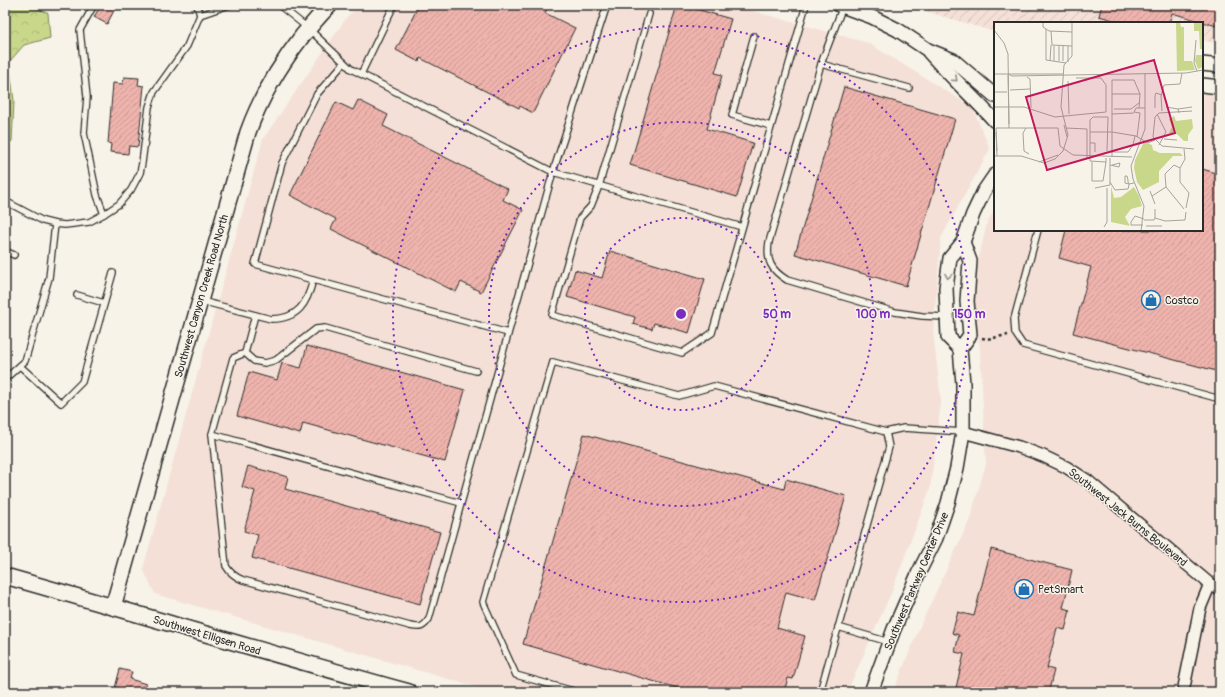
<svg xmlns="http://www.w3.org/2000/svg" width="1225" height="697" viewBox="0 0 1225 697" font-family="Pangolin,sans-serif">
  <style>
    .built { fill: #f4e0d6 }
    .industrial { fill: url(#industrial-furrows) }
    .forest { fill: url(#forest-crowns); stroke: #7a815a }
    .building { fill: url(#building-hatch); stroke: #2b2b2b }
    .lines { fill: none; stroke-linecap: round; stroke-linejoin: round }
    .service-casing { stroke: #2b2b2b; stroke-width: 8 }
    .minor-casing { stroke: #2b2b2b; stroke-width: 14 }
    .tertiary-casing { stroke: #2b2b2b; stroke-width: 16 }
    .secondary-casing { stroke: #2b2b2b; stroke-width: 18 }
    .path { stroke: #2b2b2b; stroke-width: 2.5; stroke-dasharray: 3 3; stroke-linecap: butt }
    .service { stroke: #f7f3e8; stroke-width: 5.5 }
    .minor { stroke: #f7f3e8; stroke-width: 11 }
    .tertiary { stroke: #f7f3e8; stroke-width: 13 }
    .secondary { stroke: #f7f3e8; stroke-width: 15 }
    .oneway { stroke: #918f8a }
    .ring { fill: none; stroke: #7b2cbf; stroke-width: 2; stroke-dasharray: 2 4 }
    .labels { text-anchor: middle; stroke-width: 3; stroke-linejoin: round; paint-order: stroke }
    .street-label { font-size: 11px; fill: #2b2b2b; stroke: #f7f3e8 }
    .poi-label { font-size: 11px; fill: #2b2b2b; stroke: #f7f3e8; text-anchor: start }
    .inset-road { fill: none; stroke: #a5a39c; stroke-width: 1 }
    .view { fill: #c2185b; fill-opacity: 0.15; stroke: #c2185b; stroke-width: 2 }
    .inset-edge { fill: none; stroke: #2b2b2b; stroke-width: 2 }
    .centre { fill: #7b2cbf; stroke: #f7f3e8; stroke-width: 2 }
    .ring-label { font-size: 12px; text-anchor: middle; font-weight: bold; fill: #7b2cbf; stroke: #f7f3e8; stroke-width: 3; stroke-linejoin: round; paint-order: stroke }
  </style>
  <defs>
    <pattern id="industrial-furrows" width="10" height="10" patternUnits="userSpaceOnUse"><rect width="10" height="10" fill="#f4e0d6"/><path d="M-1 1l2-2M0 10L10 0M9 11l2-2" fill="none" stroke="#d1c0b8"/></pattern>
    <pattern id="forest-crowns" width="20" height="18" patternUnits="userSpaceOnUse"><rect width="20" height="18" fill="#c9d78a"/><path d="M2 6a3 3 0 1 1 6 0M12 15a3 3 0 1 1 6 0" fill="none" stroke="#adb977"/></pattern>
    <pattern id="building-hatch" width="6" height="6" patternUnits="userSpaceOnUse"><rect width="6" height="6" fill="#eeb3ac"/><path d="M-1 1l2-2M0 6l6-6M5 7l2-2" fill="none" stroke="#cc9a94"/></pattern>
  </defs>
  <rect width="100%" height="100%" fill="#f7f3e8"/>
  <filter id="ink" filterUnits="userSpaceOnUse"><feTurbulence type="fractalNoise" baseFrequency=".025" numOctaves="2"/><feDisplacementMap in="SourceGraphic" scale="8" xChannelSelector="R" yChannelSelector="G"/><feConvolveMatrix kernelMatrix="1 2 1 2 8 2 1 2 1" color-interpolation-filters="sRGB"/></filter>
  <g filter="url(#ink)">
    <g class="built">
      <polygon points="359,5 731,5 868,43 972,107 990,149 941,238 933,332 941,401 930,489 892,591 847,692 493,692 155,594 143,569 263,139 347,17"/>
      <polygon points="1202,93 1220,96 1220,692 893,692 921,624 970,519 986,464 980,350 974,310 975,274 987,223 995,208 995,230 1202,230"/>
    </g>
    <polygon class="industrial" points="905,5 1220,5 1220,44 1202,40 1202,23 995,23 995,32"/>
    <polygon class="forest" points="5,5 29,5 48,13 50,38 24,45 9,62 14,101 12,141 5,146"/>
    <g class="building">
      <polygon points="101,5 117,5 107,24 94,17"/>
      <polygon points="419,5 549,5 545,13 575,28 533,113 520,106 519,108 420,58 419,62 396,50"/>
      <polygon points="677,5 682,5 731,19 715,73 722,75 707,129 753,143 737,197 630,165"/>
      <polygon points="1102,5 1220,5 1220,27 1172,13 1169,23 1124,23 1099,16"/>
      <polygon points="124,77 139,78 138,85 144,86 138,147 129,146 128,154 110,152 111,144 108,143 113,83 123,84"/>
      <polygon points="844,87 955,119 906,286 795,254"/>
      <polygon points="358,100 388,115 383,126 508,189 503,200 523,210 481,292 461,282 456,292 331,229 336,219 290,195 336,102 353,110"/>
      <polygon points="1202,169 1220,174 1220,372 1073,333 1091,267 1059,258 1066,230 1202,230"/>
      <polygon points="610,251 705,279 689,333 654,323 652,329 633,324 635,317 567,297 575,270 602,278"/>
      <polygon points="307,346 465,390 445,462 303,423 300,434 237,416 249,372 277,380 282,363 301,368"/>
      <polygon points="584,434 784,489 786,479 846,496 815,600 786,592 777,628 805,636 793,679 788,678 784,692 691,692 523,644"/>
      <polygon points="248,466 288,477 285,489 440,532 420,604 252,558 258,535 244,531 255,491 242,487"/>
      <polygon points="991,549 1072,570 1063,608 1070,610 1065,630 1057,628 1047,668 1054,670 1049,690 1042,689 1041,692 955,692 964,654 955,652 959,635 952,633 958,612 974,616"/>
      <polygon points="120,669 132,672 130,679 146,684 143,692 114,692"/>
    </g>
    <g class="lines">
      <defs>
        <g id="service">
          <polyline points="94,5 80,30 87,97 84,133 97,195 104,214"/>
          <polyline points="279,5 309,29 351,69 553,172 742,227"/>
          <path d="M843 6 821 64 769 242C766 261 771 270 787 280L895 312 922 316 946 317"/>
          <polyline points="649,14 599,186 591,206 580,218 552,315 682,353 712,333 806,5"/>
          <polyline points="200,15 229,5"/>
          <polyline points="754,36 732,115 771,126"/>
          <polyline points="821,64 909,88"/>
          <polyline points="361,74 394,5"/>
          <polyline points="5,201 43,221 55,224 65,225 89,222 104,214 119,204 131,190 140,173 142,163 149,107 154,92 187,46 200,15 197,5"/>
          <polyline points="1038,230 1014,319 1015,333 1023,345 1220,399"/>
          <polyline points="5,251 14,255"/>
          <polyline points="313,280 508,333"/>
          <polyline points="77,295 104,303"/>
          <path d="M201 301 271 319C298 319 307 304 313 280L255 264 282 163 317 94 344 63"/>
          <path d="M255 315 245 353 233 358 212 434 226 566C230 573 235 577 243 580L410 626C420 628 423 628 429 619L553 172 607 5"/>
          <polyline points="245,353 254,361 265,363 276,360 316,329 325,328 476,371"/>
          <polyline points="20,366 61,403 82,382 113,273"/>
          <polyline points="5,379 25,361 49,278 55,224"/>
          <polyline points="212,434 461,503"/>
          <polyline points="838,627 889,642"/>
          <polyline points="577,692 516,675 483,602 553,362 679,396 714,386 886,432 904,428 962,432"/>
          <polyline points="820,692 889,447 886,432"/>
        </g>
        <g id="minor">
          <polyline points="963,432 1019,447 1043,456 1066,467 1088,481 1210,584 1220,590"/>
          <polyline points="1183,692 1200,608 1210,584"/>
        </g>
        <g id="tertiary">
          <polyline points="839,5 872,17 898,30 928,50 953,60 995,96"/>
          <path d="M929 52C950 76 973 97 995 121"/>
          <polyline points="1202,64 1220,66"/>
          <polyline points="1202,85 1220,87"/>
          <polyline points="960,349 948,337 946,288 950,258 963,242 973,214 984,191 995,175"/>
          <polyline points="871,692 894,629 918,574 936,538 948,503 957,468 963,432 963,383 960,349 970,335 967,301 970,261 963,242"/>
        </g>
        <g id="secondary">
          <path d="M5 576C140 614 274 655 409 692"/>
          <path d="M113 607 248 132C261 96 280 65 303 35 312 25 320 14 330 5"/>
        </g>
      </defs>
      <use href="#service" class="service-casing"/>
      <use href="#minor" class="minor-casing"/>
      <use href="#tertiary" class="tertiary-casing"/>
      <use href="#secondary" class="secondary-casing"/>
      <polyline class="path" points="982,338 987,339 1008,335"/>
      <use href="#service" class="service"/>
      <use href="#minor" class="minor"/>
      <use href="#tertiary" class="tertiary"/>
      <use href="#secondary" class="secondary"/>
    </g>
    <defs><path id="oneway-chevron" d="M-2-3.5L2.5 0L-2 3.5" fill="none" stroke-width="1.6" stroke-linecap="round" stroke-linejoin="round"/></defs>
    <g class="oneway">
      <use href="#oneway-chevron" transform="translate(955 79) rotate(42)"/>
      <use href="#oneway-chevron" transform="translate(948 276) rotate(99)"/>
    </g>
  </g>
  <g class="ring">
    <circle cx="681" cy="314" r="96"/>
    <circle cx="681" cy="314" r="192"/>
    <circle cx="681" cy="314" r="288"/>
  </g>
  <defs>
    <symbol id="shop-ring" viewBox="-11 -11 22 22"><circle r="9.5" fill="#f7f3e8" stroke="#1f6fb2" stroke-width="1.5"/><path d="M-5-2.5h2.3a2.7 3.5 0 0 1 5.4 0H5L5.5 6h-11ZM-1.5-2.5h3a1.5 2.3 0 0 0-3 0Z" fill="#1f6fb2"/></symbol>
  </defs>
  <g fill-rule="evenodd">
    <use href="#shop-ring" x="1140" y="289" width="22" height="22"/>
    <use href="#shop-ring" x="1013" y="578" width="22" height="22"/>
  </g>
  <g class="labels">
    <g class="street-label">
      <text transform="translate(201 296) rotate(-74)" y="4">Southwest Canyon Creek Road North</text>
      <text transform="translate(1128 517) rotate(39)" y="4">Southwest Jack Burns Boulevard</text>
      <text transform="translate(916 581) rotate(-67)" y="4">Southwest Parkway Center Drive</text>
      <text transform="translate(207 635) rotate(17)" y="4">Southwest Elligsen Road</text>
    </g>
    <g class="poi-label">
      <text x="1165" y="304">Costco</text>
      <text x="1038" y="593">PetSmart</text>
    </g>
  </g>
  <g transform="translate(994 22)">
    <rect width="209" height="209" fill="#f7f3e8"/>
    <path d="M200 0H209V27H206L205 9H200ZM202 33H209V45L204 47 201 39Z" fill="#c9d78a"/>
    <path d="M182 0H186L187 5H190V39H198L201 48 183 49ZM180 94 182 99 198 97 199 106 194 113V119H190L183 112 175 111 178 105 175 97ZM150 120 158 123 159 128 166 131H186L189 134H179L165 149V160L149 168 143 160 140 146 141 138ZM117 164 120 176 127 175 140 165 145 174 148 184 137 187 131 195 136 204 117 200Z" fill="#c9d78a"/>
    <path class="inset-road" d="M49 0V5L55 9 78 10M52 7V38L72 41M0 8 10 21 14 32 15 106M57 9 58 23 78 24M202 18 200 41 203 49M74 24V40M56 39 57 23M60 39V24M65 39V24M69 39V24M0 52H69M14 52 18 54 192 51 209 48M14 53 15 102M33 55 36 57 37 86M74 59 75 92M16 68 36 67M0 70H13M118 72H146M0 85H30L61 95 112 90V63L107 56H82M172 85 184 87M161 86V74L162 71 168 73M120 87H137L145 81M168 89 167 74 170 63 186 62 188 51M198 89 165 91 161 95 159 115 168 124 200 127M185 91 184 87 198 85M118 92 140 91M163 92 172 110 165 123M70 103 73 115M32 106 29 111 30 129 35 132M72 106 93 107V136M2 110 3 134M96 110H118L142 114 154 121 161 118M143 115 146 91 140 90 142 86H151M170 117 183 118M96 121H101V130M3 129 2 106H64L66 124 79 133 138 135M117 130H134L139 123 141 114M0 134H27L50 141 61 137 69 129 74 113 67 85 70 43 78 34V0M118 135V58H140L146 72 145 86M112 136V140L96 139V98L99 95H114L113 129M45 140 64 133M98 140V159H109L112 140M116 143 125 145 126 141 118 143M186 146 191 137 190 127M116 160 121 168 134 167 135 163V162L134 160V158L133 154H131V161L135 162 140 161M101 166 116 163V136M156 169 161 182M158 174 172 165M161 187V196L171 199 191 198 192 190M190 187 172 165 171 152 180 143 186 146V160L195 171 192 186M150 198H160L161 196M149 203H137V200L141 194 150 197M152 204H168M110 205 113 200V166M147 209 150 184 139 157 137 144 151 107V51"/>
    <path class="view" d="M160 38 181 111 53 148 32 75Z"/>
    <rect width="209" height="209" class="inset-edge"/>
  </g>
  <circle cx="681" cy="314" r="6" class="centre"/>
  <g class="ring-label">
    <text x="777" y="318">50 m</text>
    <text x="873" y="318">100 m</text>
    <text x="969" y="318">150 m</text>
  </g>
  <rect width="1225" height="697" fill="none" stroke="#f7f3e8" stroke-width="20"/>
  <rect x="10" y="10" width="1205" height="677" fill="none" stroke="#2b2b2b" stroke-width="1.5" filter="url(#ink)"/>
</svg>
